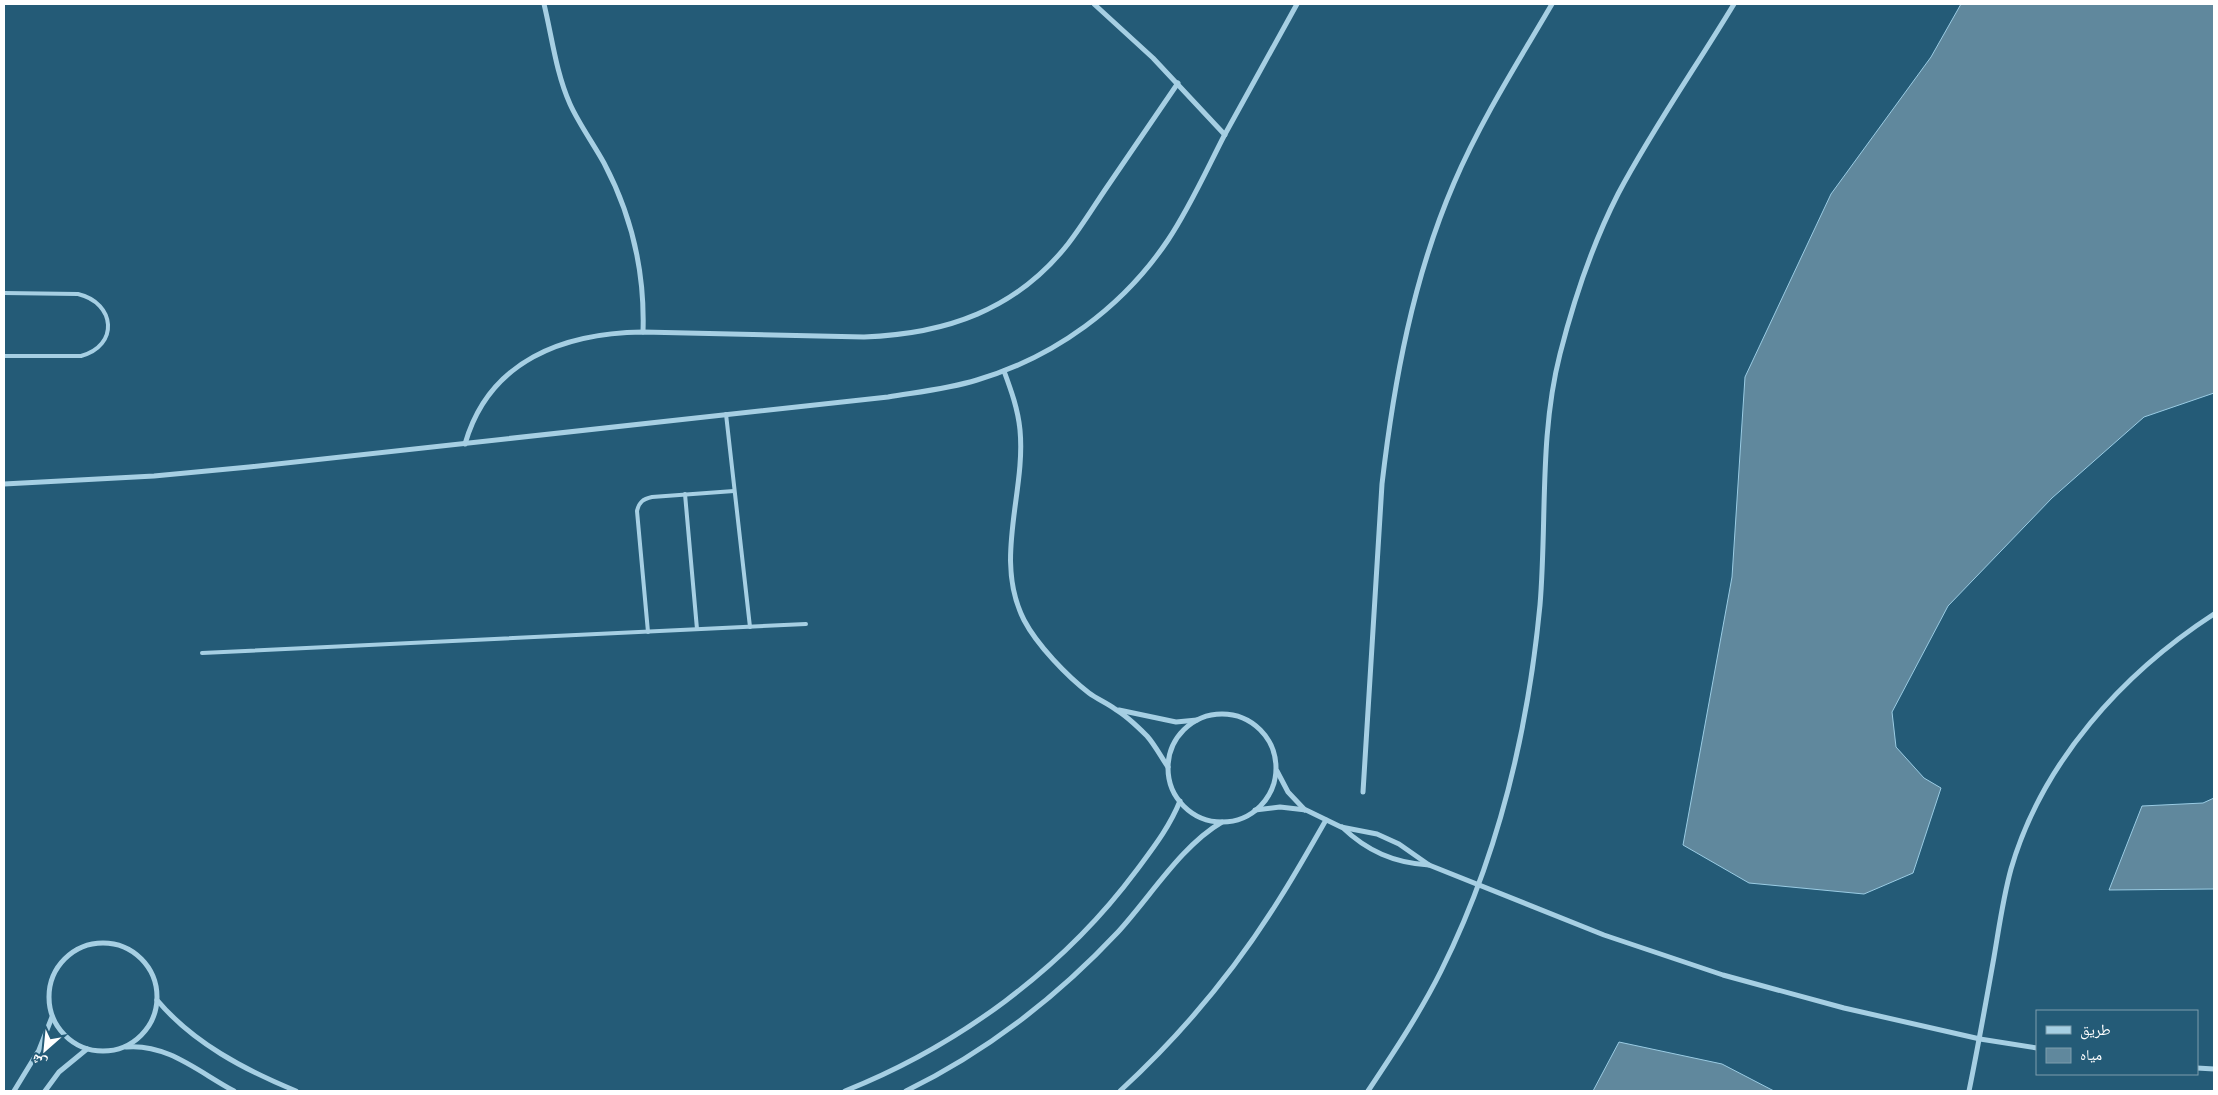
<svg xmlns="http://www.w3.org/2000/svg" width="2218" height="1095" viewBox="0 0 2218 1095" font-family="'Nunito Sans','Noto Naskh Arabic',sans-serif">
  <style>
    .water { fill: #60889d; stroke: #9acce4 }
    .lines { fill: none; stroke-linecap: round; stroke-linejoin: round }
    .lane { stroke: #a6cfe3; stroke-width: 4 }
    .street { stroke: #a6cfe3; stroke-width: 5 }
  </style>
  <rect width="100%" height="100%" fill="#245b77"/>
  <g class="water">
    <polygon points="1961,4 2214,4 2214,393 2144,417 2052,498 1948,606 1892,712 1896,747 1924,778 1941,788 1913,873 1864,894 1749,883 1683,845 1732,577 1745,377 1831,194 1931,57"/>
    <polygon points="2214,798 2214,889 2109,890 2142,806 2203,803"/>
    <polygon points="1619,1042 1722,1064 1774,1091 1593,1091"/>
  </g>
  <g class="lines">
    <g class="lane">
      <path d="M4 293 78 294C116 303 119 346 81 356H4"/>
      <polyline points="726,414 750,627"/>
      <polyline points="685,494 697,629"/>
      <path d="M648 632 637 511C639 502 643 499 652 497L734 491"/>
      <polyline points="202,653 806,624"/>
    </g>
    <g class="street">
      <path d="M544 4C552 37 556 73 570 104 579 124 593 143 604 163 632 216 645 272 643 332"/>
      <polyline points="1094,4 1153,58 1225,135"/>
      <path d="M1004 371C1011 390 1018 409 1020 430 1026 493 993 559 1024 620 1037 645 1067 676 1089 693 1097 699 1107 703 1115 709 1127 716 1137 726 1147 736 1155 745 1161 757 1168 767"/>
      <path d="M465 444C489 360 564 333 643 332L864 337C946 334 1016 310 1068 244 1082 226 1094 206 1107 187 1131 152 1154 118 1178 83"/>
      <path d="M4 484 154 476 249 467 888 397C918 392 948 389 977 380 1055 357 1123 307 1168 240 1190 207 1206 171 1224 136 1248 92 1273 48 1297 4"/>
      <polyline points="1119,710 1176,722 1197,720"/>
      <circle cx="1222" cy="768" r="54"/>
      <polyline points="1277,771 1288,792 1305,810"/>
      <path d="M1363 792 1382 484C1394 381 1413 278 1454 183 1481 120 1518 62 1552 4"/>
      <polyline points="1255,810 1280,807 1306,810 1341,827 1377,834 1399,844 1429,865 1604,935 1723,975 1844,1008 1980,1039 2037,1048"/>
      <path d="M1342 827C1367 851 1394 863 1429 865"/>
      <circle cx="103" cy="997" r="54"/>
      <path d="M157 1000C193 1043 245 1070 296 1091"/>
      <path d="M126 1047C167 1043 200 1073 234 1091"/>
      <polyline points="2197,1068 2214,1069"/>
      <polyline points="14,1091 39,1050 52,1017"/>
      <polyline points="45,1091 59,1072 87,1049"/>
      <path d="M845 1091C958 1046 1063 969 1136 871 1153 848 1169 828 1180 801"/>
      <path d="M906 1091C986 1052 1057 997 1118 932 1151 896 1181 846 1222 822"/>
      <path d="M1120 1091C1181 1035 1236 969 1280 898 1296 873 1311 846 1326 820"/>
      <path d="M1368 1091C1394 1052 1420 1013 1441 971 1498 857 1528 731 1540 605 1547 521 1539 436 1560 354 1574 299 1592 245 1618 194 1653 128 1696 67 1734 4"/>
      <path d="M1969 1091C1978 1047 1986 1002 1994 957 1999 928 2003 898 2011 869 2042 762 2123 673 2214 614"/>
    </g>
  </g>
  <rect width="2218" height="1095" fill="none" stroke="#ffffff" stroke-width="10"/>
  <rect x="2036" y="1010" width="162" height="65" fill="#245b77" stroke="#7c9dad"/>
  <rect x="2046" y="1026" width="25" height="8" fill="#a6cfe3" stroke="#7c9dad"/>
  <text x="2080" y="1035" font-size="15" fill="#ffffff">طريق</text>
  <rect x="2046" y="1048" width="25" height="15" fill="#60889d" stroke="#7c9dad"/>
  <text x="2080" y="1060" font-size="15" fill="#ffffff">مياه</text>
  <g transform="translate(45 1050) rotate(207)" stroke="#245b77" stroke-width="4" paint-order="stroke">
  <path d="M0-4L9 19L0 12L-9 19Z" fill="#ffffff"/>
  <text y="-8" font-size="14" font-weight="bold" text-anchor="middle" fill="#ffffff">ش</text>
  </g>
</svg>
